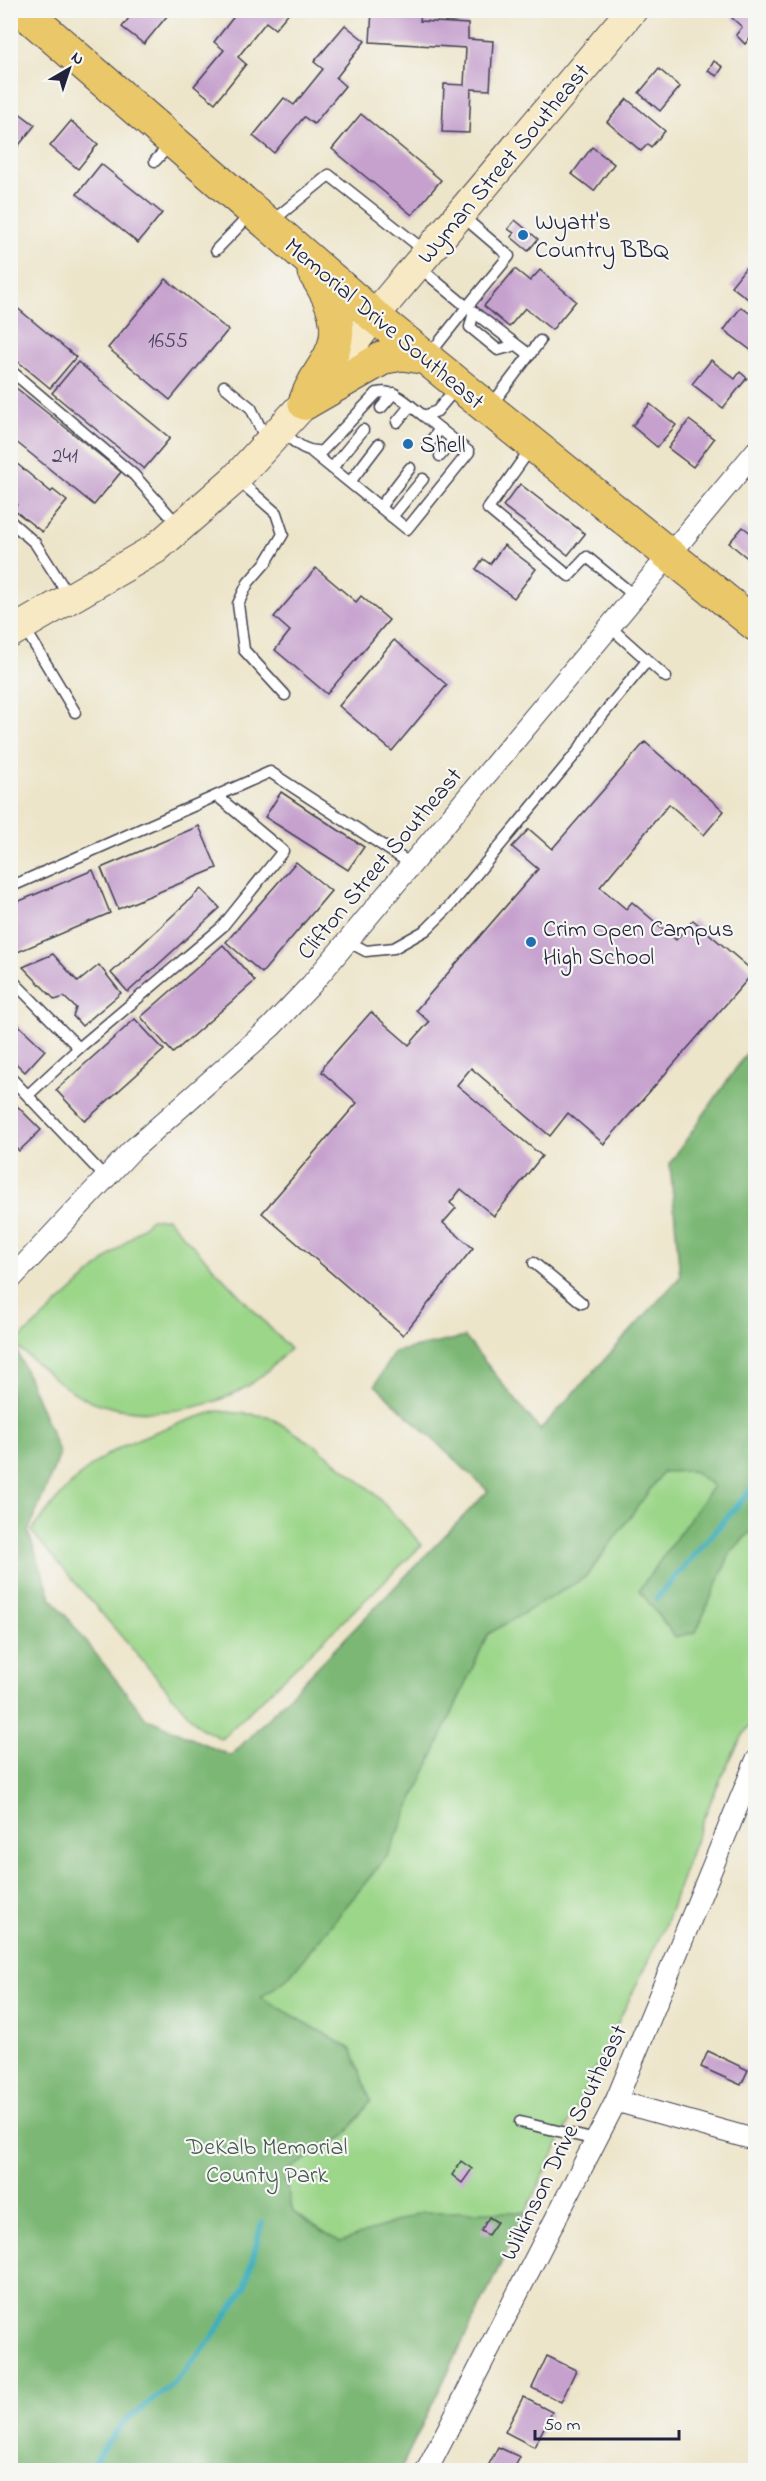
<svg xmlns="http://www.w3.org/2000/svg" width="766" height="2481" viewBox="0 0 766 2481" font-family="'Indie Flower',sans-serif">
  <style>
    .green { fill: #9bd689; stroke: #5e7c62; stroke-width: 1.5 }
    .forest { fill: #7cb775; stroke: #4f6c58; stroke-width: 1.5 }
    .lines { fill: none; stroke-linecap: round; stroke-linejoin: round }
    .stream { stroke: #40afbc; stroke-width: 6 }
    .building { fill: #c6a1ce }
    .lane-casing { stroke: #403f50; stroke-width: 13 }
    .street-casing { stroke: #403f50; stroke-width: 23 }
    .secondary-casing { stroke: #403f50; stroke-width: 32 }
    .primary-casing { stroke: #403f50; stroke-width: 35 }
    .lane { stroke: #fff; stroke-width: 10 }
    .street { stroke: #fff; stroke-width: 21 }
    .secondary { stroke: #f7e9c3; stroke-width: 30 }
    .primary { stroke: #eac769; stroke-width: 33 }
    .poi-dot { fill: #1f6fb2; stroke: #f6f6f2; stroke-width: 2 }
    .labels { text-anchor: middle; stroke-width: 4.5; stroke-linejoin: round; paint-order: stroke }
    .number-label { font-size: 21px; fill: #4b4260 }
    .street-label { font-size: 24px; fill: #22223b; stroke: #f6f6f2 }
    .poi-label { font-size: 24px; fill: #22223b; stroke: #f6f6f2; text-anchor: start }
    .park-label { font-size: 24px; fill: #465852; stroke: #f6f6f2 }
  </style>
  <rect width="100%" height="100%" fill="#f6f6f2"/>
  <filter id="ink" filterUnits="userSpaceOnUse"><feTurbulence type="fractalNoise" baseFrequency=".0167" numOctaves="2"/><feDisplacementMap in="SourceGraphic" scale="12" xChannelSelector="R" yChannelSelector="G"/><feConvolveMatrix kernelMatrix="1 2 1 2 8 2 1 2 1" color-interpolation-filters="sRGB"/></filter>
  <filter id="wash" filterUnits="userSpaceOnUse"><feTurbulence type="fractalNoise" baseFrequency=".008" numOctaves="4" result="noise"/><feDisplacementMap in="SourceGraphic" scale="24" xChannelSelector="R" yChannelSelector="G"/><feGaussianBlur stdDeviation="1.35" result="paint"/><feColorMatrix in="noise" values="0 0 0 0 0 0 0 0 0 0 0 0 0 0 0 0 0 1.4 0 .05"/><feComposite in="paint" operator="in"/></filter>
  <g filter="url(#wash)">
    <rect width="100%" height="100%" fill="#ede5ca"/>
    <g class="green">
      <path d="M755 1215V1716C714 1778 689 1858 664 1928L400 2470H11L10 1750 211 1909Z"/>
      <path d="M167 1218 290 1349C277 1361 264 1376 249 1385 200 1417 116 1423 67 1388 48 1375 32 1359 14 1344L151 1219Z"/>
      <path d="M218 1411 268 1416 315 1445 372 1491 422 1545 221 1739 199 1727 31 1531C52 1504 74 1478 102 1458 131 1438 184 1421 218 1411Z"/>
    </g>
    <polygon class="forest" points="755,1041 755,1527 731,1552 696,1632 675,1637 639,1590 713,1486 692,1471 663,1472 586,1577 488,1634 388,1855 287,1979 261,1997 351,2049 371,2101 344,2137 283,2173 293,2212 340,2242 422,2212 526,2212 400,2470 11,2470 10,1334 60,1454 28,1532 51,1597 146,1718 231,1756 488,1491 375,1385 394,1352 465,1337 540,1430 680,1277 670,1163"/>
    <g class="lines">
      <g class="stream">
        <polyline points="657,1598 756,1484"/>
        <polyline points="91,2470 103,2448 125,2421 174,2383 211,2339 245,2288 262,2223"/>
      </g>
    </g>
    <g id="blocks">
      <g class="building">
        <polygon points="135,10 172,10 144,44 122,27"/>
        <polygon points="239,10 291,10 275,29 266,22 238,57 246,64 215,103 194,86 224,50 214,42"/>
        <polygon points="372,10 421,11 420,21 468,24 468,39 493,41 490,90 471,89 469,133 442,132 444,84 464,85 466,48 370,42"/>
        <polygon points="738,10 756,10 756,38 752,35 745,44 736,35 742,27 732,18"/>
        <polygon points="345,25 365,41 336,78 345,86 314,124 304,117 274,153 253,136 284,98 294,105 323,69 314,62"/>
        <polygon points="714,61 723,67 717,76 708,71"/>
        <polygon points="659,69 680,87 660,111 639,93"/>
        <polygon points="627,99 665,131 651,147 648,144 641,151 607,122"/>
        <polygon points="10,106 35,125 16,149 10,144"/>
        <polygon points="361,114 441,180 412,215 332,149"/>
        <polygon points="71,121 98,144 78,169 50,146"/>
        <polygon points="592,147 614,164 594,191 572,174"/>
        <polygon points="101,164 162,213 138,243 77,194"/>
        <polygon points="515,220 538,239 528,251 511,237 514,233 508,229"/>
        <polygon points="747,266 756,272 756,305 731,286"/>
        <polygon points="515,269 530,281 540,270 576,301 552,330 525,308 509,327 484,306"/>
        <polygon points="166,279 228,330 170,400 108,348"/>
        <polygon points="10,302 76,357 50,388 10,355"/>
        <polygon points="741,307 756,318 756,354 724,330"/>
        <polygon points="711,360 735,379 740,372 747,378 723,408 692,384"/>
        <polygon points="78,362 170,438 144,469 52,393"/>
        <polygon points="10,383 121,472 94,505 10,437"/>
        <polygon points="650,404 676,425 657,447 632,426"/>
        <polygon points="689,420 714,439 693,467 668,448"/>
        <polygon points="10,458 51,492 53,490 67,501 42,532 14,510 17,504 14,501 10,505"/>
        <polygon points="520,484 585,534 568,555 503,506"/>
        <polygon points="743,527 756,537 756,565 729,543"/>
        <polygon points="504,545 536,569 514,598 476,569 483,559 490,564"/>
        <polygon points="316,568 356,602 361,596 389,620 327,694 275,650 290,631 274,617"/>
        <polygon points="394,640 447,685 392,751 339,706"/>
        <polygon points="645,742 724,811 704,835 669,804 600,887 626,909 632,902 676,940 693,920 754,972 604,1144 568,1113 550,1136 471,1068 457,1085 542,1156 494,1216 461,1189 450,1203 456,1208 443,1223 473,1248 403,1335 262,1213 357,1103 322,1072 325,1064 371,1012 409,1045 429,1022 416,1010 538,869 512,847 529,829 552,849"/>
        <polygon points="281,792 364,847 348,870 265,817"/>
        <polygon points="199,826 217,868 118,909 101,868"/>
        <polygon points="296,862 331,891 262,973 226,942"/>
        <polygon points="93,870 110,913 13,954 10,905"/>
        <polygon points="201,889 220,908 128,992 111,973"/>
        <polygon points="223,945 255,981 173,1053 141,1017"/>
        <polygon points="53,954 78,982 99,965 121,993 82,1026 73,1016 76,1008 64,997 55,1000 23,967"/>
        <polygon points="10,1017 45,1050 25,1072 10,1058"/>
        <polygon points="135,1019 164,1050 85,1121 56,1090"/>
        <polygon points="10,1099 41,1130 19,1151 10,1142"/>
        <polygon points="708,2051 748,2070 741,2085 701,2067"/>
        <polygon points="461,2161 472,2169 462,2183 452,2175"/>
        <polygon points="489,2217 497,2222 488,2235 481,2231"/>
        <polygon points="547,2356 576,2370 561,2402 532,2388"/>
        <polygon points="523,2397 552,2412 534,2447 505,2432"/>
        <polygon points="498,2447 520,2457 513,2470 486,2470"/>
      </g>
    </g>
  </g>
  <g filter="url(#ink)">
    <use href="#blocks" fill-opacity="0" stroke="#403f50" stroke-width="1.5"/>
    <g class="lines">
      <defs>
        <g id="lane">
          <polyline points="155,161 171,144"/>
          <polyline points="271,222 329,175 425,251"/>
          <polyline points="216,250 251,214"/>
          <polyline points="419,267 467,307 509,256 461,215"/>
          <polyline points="474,312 470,327 498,350 516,345"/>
          <polyline points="429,355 467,307 530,355"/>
          <polyline points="10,370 134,475 179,526"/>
          <polyline points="224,386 251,408 267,442"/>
          <polyline points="490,407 540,341"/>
          <polyline points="381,408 394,393"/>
          <polyline points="397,422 410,406"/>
          <path d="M281 431C294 441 304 453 322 451L377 393C396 388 409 406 424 416L437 411 456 388"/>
          <polyline points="427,446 440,429"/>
          <polyline points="531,448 488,509 569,576 587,557 636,597"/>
          <polyline points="312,452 407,529 469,452 424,416"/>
          <polyline points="440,456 453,440"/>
          <polyline points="332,468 363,430"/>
          <polyline points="236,478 276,513 283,534 267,561 248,583 238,604 244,650 285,695"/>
          <polyline points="350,482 379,444"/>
          <polyline points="380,507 410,468"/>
          <polyline points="392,517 423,479"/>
          <polyline points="10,521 35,543 69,596"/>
          <polyline points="24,627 75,712"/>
          <polyline points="610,627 666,677"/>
          <polyline points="10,887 270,772 411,864"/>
          <polyline points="347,941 366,951 394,948 426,930 450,906 578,751 595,724 647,661"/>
          <polyline points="10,978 79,1048 222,927 283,851 217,796"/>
          <polyline points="10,1077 106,1178"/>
          <polyline points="28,1095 79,1048"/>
          <polyline points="534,1263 582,1303"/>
          <polyline points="520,2122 596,2140"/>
        </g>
        <g id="street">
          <polyline points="10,1280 131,1151 271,1027 311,985 756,451"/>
          <polyline points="616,2101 756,2140"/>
          <polyline points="427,2470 616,2101 756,1761"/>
        </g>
        <polyline id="secondary" points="10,633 155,549 236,478 322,384 374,316 632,10"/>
        <g id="primary">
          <polyline points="22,10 374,316 756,625"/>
          <path d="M305 403C310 386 320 374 329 358 346 328 332 299 314 272"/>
          <polyline points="305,403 385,357 403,354 427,358"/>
        </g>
      </defs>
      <use href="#lane" class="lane-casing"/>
      <use href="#street" class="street-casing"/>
      <use href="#secondary" class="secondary-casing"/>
      <use href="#primary" class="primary-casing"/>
      <use href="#lane" class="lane"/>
      <use href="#street" class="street"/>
      <use href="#secondary" class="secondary"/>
      <use href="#primary" class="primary"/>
    </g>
  </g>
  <g class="poi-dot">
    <circle cx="523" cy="235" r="6"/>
    <circle cx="408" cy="444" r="6"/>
    <circle cx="531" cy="942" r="6"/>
  </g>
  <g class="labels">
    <g class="number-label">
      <text x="168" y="347">1655</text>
      <text x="65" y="462">241</text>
    </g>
    <g class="street-label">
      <text transform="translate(503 163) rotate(-50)" y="8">Wyman Street Southeast</text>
      <text transform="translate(385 323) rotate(40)" y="8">Memorial Drive Southeast</text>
      <text transform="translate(379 863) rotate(-50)" y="8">Clifton Street Southeast</text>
      <text transform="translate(563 2142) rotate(-64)" y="8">Wilkinson Drive Southeast</text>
    </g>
    <g class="poi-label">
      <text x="535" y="229">Wyatt's<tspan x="535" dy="28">Country BBQ</tspan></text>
      <text x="420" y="452">Shell</text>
      <text x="543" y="936">Crim Open Campus<tspan x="543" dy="28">High School</tspan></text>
    </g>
    <g class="park-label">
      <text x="267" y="2154">DeKalb Memorial<tspan x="267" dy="28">County Park</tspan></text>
    </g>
  </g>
  <rect width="766" height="2481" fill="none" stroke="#f6f6f2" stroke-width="36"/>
  <g transform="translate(69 69) rotate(39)" stroke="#f6f6f2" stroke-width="4.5" paint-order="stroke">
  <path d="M0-4.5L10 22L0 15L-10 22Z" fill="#22223b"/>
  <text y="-9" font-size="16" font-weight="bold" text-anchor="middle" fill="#22223b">N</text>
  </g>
  <path d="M535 2430v9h144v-9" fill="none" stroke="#22223b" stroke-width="3"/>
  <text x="544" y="2430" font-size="18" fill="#22223b" stroke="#f6f6f2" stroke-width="4.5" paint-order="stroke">50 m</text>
</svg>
